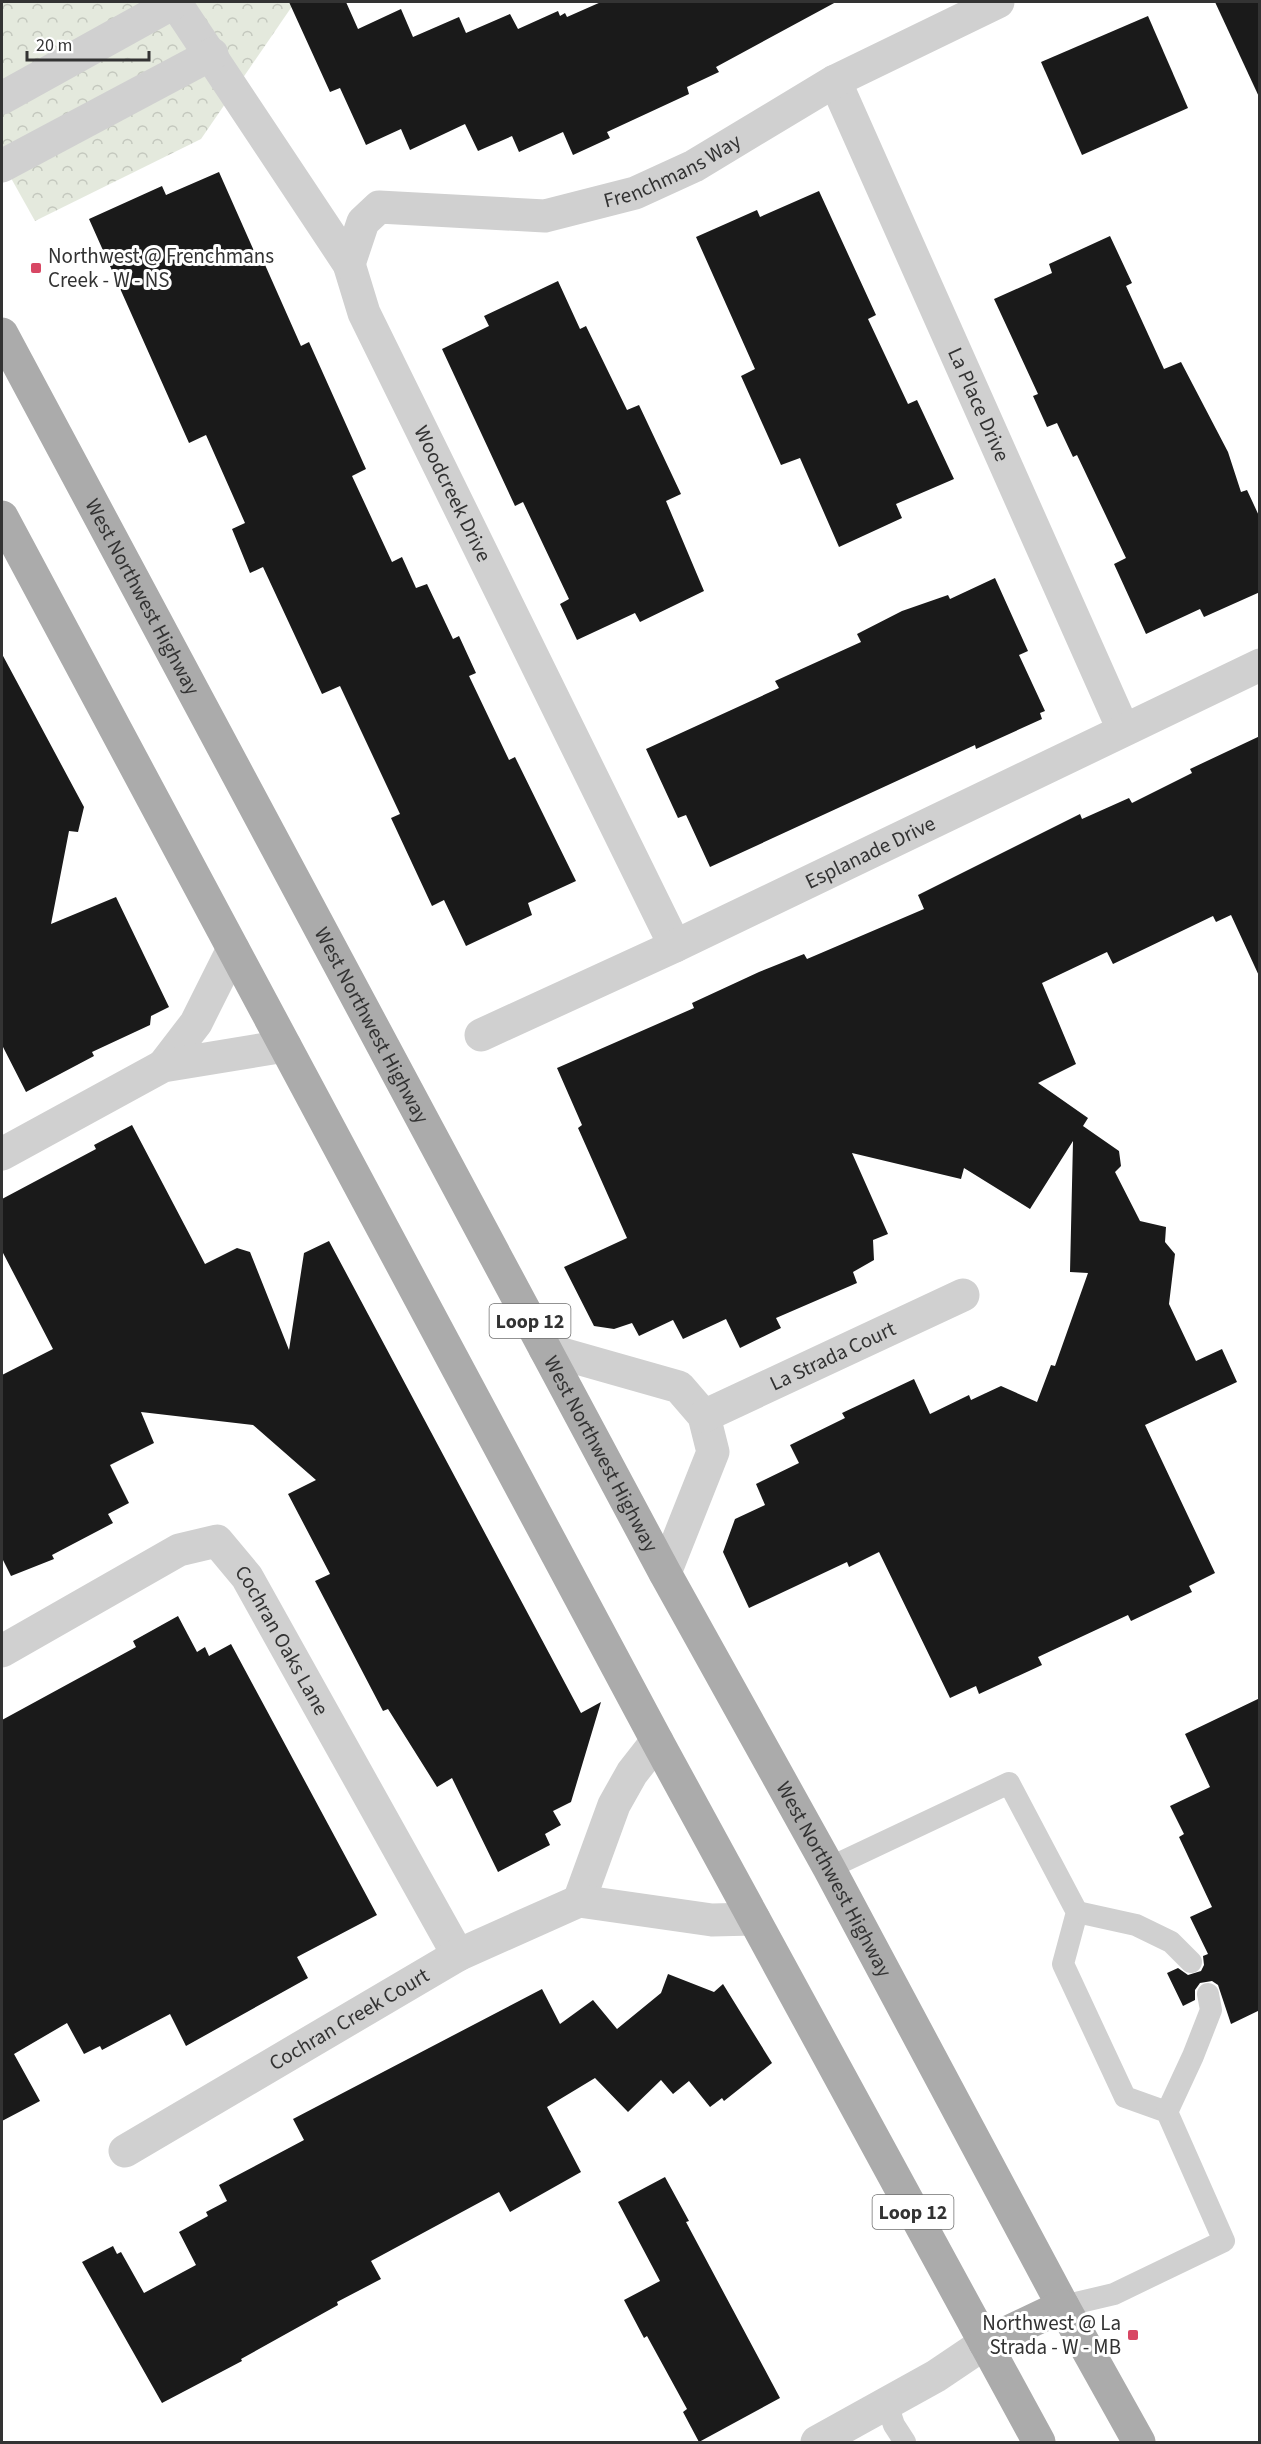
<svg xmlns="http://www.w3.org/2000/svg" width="1261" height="2444" viewBox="0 0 1261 2444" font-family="'Source Sans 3',sans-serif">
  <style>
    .forest { fill: url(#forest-crowns) }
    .building { fill: #1a1a1a }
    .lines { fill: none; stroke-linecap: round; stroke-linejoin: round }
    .service { stroke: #d0d0d0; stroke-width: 22 }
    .minor { stroke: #d0d0d0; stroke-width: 33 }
    .primary { stroke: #ababab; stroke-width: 33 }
    .poi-dot { fill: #d84764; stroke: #fff; stroke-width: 2 }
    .labels { text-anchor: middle; stroke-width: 6; stroke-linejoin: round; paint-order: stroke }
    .shield { fill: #fff; stroke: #707070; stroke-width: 1.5 }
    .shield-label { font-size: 20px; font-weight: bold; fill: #333 }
    .street-label { font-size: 21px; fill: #333; stroke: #fff }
    .poi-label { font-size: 21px; fill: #333; stroke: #fff; text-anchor: start }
  </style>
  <defs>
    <pattern id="forest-crowns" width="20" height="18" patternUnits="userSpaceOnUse" patternTransform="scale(1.5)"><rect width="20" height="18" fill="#e4e9dd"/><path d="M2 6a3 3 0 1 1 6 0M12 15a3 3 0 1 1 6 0" fill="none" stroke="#c4c8be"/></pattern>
  </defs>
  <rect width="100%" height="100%" fill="#fff"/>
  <polygon class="forest" points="2,2 295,2 201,139 35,221 2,162"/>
  <g class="building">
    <polygon points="289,2 346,2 358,29 401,9 413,37 459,17 466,33 510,14 518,29 558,11 560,16 565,13 567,17 601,2 836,2 716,67 719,72 687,87 689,94 607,132 610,138 573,155 563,132 519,152 512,136 478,151 465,124 410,150 401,129 366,145 340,88 330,92"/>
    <polygon points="1215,2 1260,2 1260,99"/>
    <polygon points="1148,16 1188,108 1082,155 1041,62"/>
    <polygon points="219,172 258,260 262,258 301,346 309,342 366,469 352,476 392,562 402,557 416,588 427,584 453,639 459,636 476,673 469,676 509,760 515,757 576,881 528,903 532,915 466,946 444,900 432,906 391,818 400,814 340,686 322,694 263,567 250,573 232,529 245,523 206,435 189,443 89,219 162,186 166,195"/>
    <polygon points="819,191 876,315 868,319 908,404 917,400 954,479 896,504 902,518 839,547 800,458 781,465 741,376 755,369 696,237 757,210 760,217"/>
    <polygon points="1110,236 1132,283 1126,286 1164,369 1181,362 1228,452 1241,492 1247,490 1260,518 1260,592 1204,617 1200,609 1146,634 1114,564 1126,558 1077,455 1073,457 1057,423 1047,427 1033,396 1038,394 994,299 1052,273 1049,264"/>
    <polygon points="558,281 580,329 586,326 627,410 639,405 681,494 666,501 704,591 640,622 635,613 577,640 560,604 569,599 523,502 515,506 442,349 489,326 484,316"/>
    <polygon points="995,578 1028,651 1019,655 1045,711 1040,713 1042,719 976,749 975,745 710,867 686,815 678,818 646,749 779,688 775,681 861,642 857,634 902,611 948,595 950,599"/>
    <polygon points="2,654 84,807 78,832 69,831 51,924 116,897 169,1007 151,1016 150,1025 92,1052 94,1056 26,1092 2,1045"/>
    <polygon points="1260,736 1260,978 1231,915 1216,922 1213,916 1113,964 1107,952 1042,983 1076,1064 1038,1083 1088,1118 1083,1126 1119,1151 1121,1166 1115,1172 1140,1221 1166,1227 1165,1242 1175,1254 1169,1304 1196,1361 1222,1349 1237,1382 1145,1425 1215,1573 1189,1586 1192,1592 1131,1621 1128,1615 1038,1657 1042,1665 979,1694 976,1686 950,1698 879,1552 849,1567 847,1562 749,1608 723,1552 735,1519 765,1505 756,1484 799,1463 790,1445 845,1418 842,1413 914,1379 930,1414 969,1395 971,1400 1001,1386 1037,1402 1051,1365 1055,1366 1088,1273 1070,1272 1073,1141 1030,1209 964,1168 961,1179 852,1153 888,1234 873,1240 874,1260 853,1272 857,1283 776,1318 781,1328 740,1348 726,1319 683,1339 673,1320 639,1336 632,1323 614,1329 594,1326 564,1267 627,1238 578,1128 582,1125 557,1068 694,1008 692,1003 759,972 804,954 807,959 924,909 918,895 1080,814 1082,819 1129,798 1132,803 1192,773 1190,769"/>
    <polygon points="132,1125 205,1264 237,1248 250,1252 289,1350 304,1253 329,1241 581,1713 601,1702 571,1802 553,1811 561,1825 545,1834 550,1845 498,1872 452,1778 437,1787 388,1709 383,1711 315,1581 330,1574 288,1494 316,1480 253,1425 141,1412 154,1443 110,1465 129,1503 108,1514 113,1523 52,1555 54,1559 11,1576 2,1558 2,1375 53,1349 2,1251 2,1199 96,1149 94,1145"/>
    <polygon points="178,1616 197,1652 205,1647 209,1656 231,1644 377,1915 297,1957 308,1978 186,2046 170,2014 102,2050 100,2046 84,2054 67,2023 14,2054 40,2101 2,2121 2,1720 136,1647 133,1641"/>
    <polygon points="1260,1698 1260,2010 1231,2024 1218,1985 1212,1981 1200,1983 1195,1990 1195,2000 1183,2006 1167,1973 1178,1968 1188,1975 1201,1971 1204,1965 1203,1956 1208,1954 1190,1917 1212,1907 1179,1837 1184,1834 1170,1806 1210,1787 1185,1734"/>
    <polygon points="668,1974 714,1992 723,1984 772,2063 724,2101 722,2098 710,2107 689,2081 673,2094 661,2080 628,2112 595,2078 547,2107 581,2172 510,2212 499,2192 371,2261 381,2279 337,2302 338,2305 241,2359 242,2361 162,2403 82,2262 113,2246 117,2254 121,2252 144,2293 196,2265 179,2232 208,2216 206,2212 227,2201 219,2185 304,2140 293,2119 542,1989 560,2024 593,2000 617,2029 661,1993"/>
    <polygon points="665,2177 689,2221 686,2222 780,2398 699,2442 683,2412 687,2409 647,2336 644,2338 624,2300 660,2281 618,2202"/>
  </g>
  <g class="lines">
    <g class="service">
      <polyline points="829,1868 1009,1783 1077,1912 1063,1964 1125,2097 1167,2112 1224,2241 1114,2294 1063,2306"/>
      <polyline points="1077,1912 1136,1925 1171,1942 1191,1962"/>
      <polyline points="1167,2112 1193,2056 1211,2010 1208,1994"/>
      <polyline points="887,2404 894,2425 905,2442"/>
    </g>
    <g class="minor">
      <path id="s1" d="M175 2 349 264 364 313 675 946"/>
      <path id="s2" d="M835 81 1123 729"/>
      <polyline points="2,98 175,2"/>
      <polyline points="2,166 212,54"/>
      <path id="s3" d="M349 264 363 222 379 207 545 216 635 193 694 166 835 81 998 2"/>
      <path id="s4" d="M481 1035 675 946 1260 665"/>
      <polyline points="163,1066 196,1023 233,949"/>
      <polyline points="2,1154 163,1066 285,1046"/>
      <polyline points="545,1349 679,1387 704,1416 713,1452 665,1573"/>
      <path id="s5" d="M704 1416 963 1295"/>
      <path id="s6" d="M2 1651 179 1550 217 1541 247 1577 458 1955"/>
      <polyline points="579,1901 614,1805 632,1773 657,1741"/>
      <path id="s7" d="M125 2151 458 1955 579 1901 712 1920 754 1919"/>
      <polyline points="817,2442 936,2376 985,2343"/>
    </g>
    <g class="primary">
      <path id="s8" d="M2 334 665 1573 829 1868 1063 2306 1139 2442"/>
      <polyline points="2,517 657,1741 1039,2442"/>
      <polyline points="985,2343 1063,2306"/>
    </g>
  </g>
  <g class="poi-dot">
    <rect x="30" y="262" width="12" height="12" rx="3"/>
    <rect x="1127" y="2329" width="12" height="12" rx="3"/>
  </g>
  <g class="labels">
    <g class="shield">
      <rect x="489.5" y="1304" width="81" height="34" rx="4.5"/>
      <rect x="872.5" y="2195" width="81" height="34" rx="4.5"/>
    </g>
    <g class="shield-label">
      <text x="530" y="1328">Loop 12</text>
      <text x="913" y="2219">Loop 12</text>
    </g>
    <g class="street-label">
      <text dy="7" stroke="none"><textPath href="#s3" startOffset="368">Frenchmans Way</textPath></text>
      <text dy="7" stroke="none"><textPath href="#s2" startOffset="354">La Place Drive</textPath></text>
      <text dy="7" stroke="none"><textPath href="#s1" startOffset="567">Woodcreek Drive</textPath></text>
      <text dy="7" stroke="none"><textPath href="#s8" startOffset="298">West Northwest Highway</textPath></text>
      <text dy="7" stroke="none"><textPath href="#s4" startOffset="430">Esplanade Drive</textPath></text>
      <text dy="7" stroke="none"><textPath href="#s8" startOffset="784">West Northwest Highway</textPath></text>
      <text dy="7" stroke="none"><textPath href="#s5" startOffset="142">La Strada Court</textPath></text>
      <text dy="7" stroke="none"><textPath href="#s8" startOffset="1270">West Northwest Highway</textPath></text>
      <text dy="7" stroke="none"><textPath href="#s6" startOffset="362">Cochran Oaks Lane</textPath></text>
      <text dy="7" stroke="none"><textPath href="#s8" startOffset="1755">West Northwest Highway</textPath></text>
      <text dy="7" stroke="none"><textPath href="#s7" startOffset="260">Cochran Creek Court</textPath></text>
    </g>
    <g class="poi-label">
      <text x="48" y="263">Northwest @ Frenchmans<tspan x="48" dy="24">Creek - W - NS</tspan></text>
      <text x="1121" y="2330" text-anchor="end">Northwest @ La<tspan x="1121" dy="24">Strada - W - MB</tspan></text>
    </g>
  </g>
  <rect width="1261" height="2444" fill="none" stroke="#333333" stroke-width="6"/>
  <path d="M27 51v9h122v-9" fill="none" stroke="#333333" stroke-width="3"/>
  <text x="36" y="51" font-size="18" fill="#333333" stroke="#ffffff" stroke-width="4.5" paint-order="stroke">20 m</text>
</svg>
